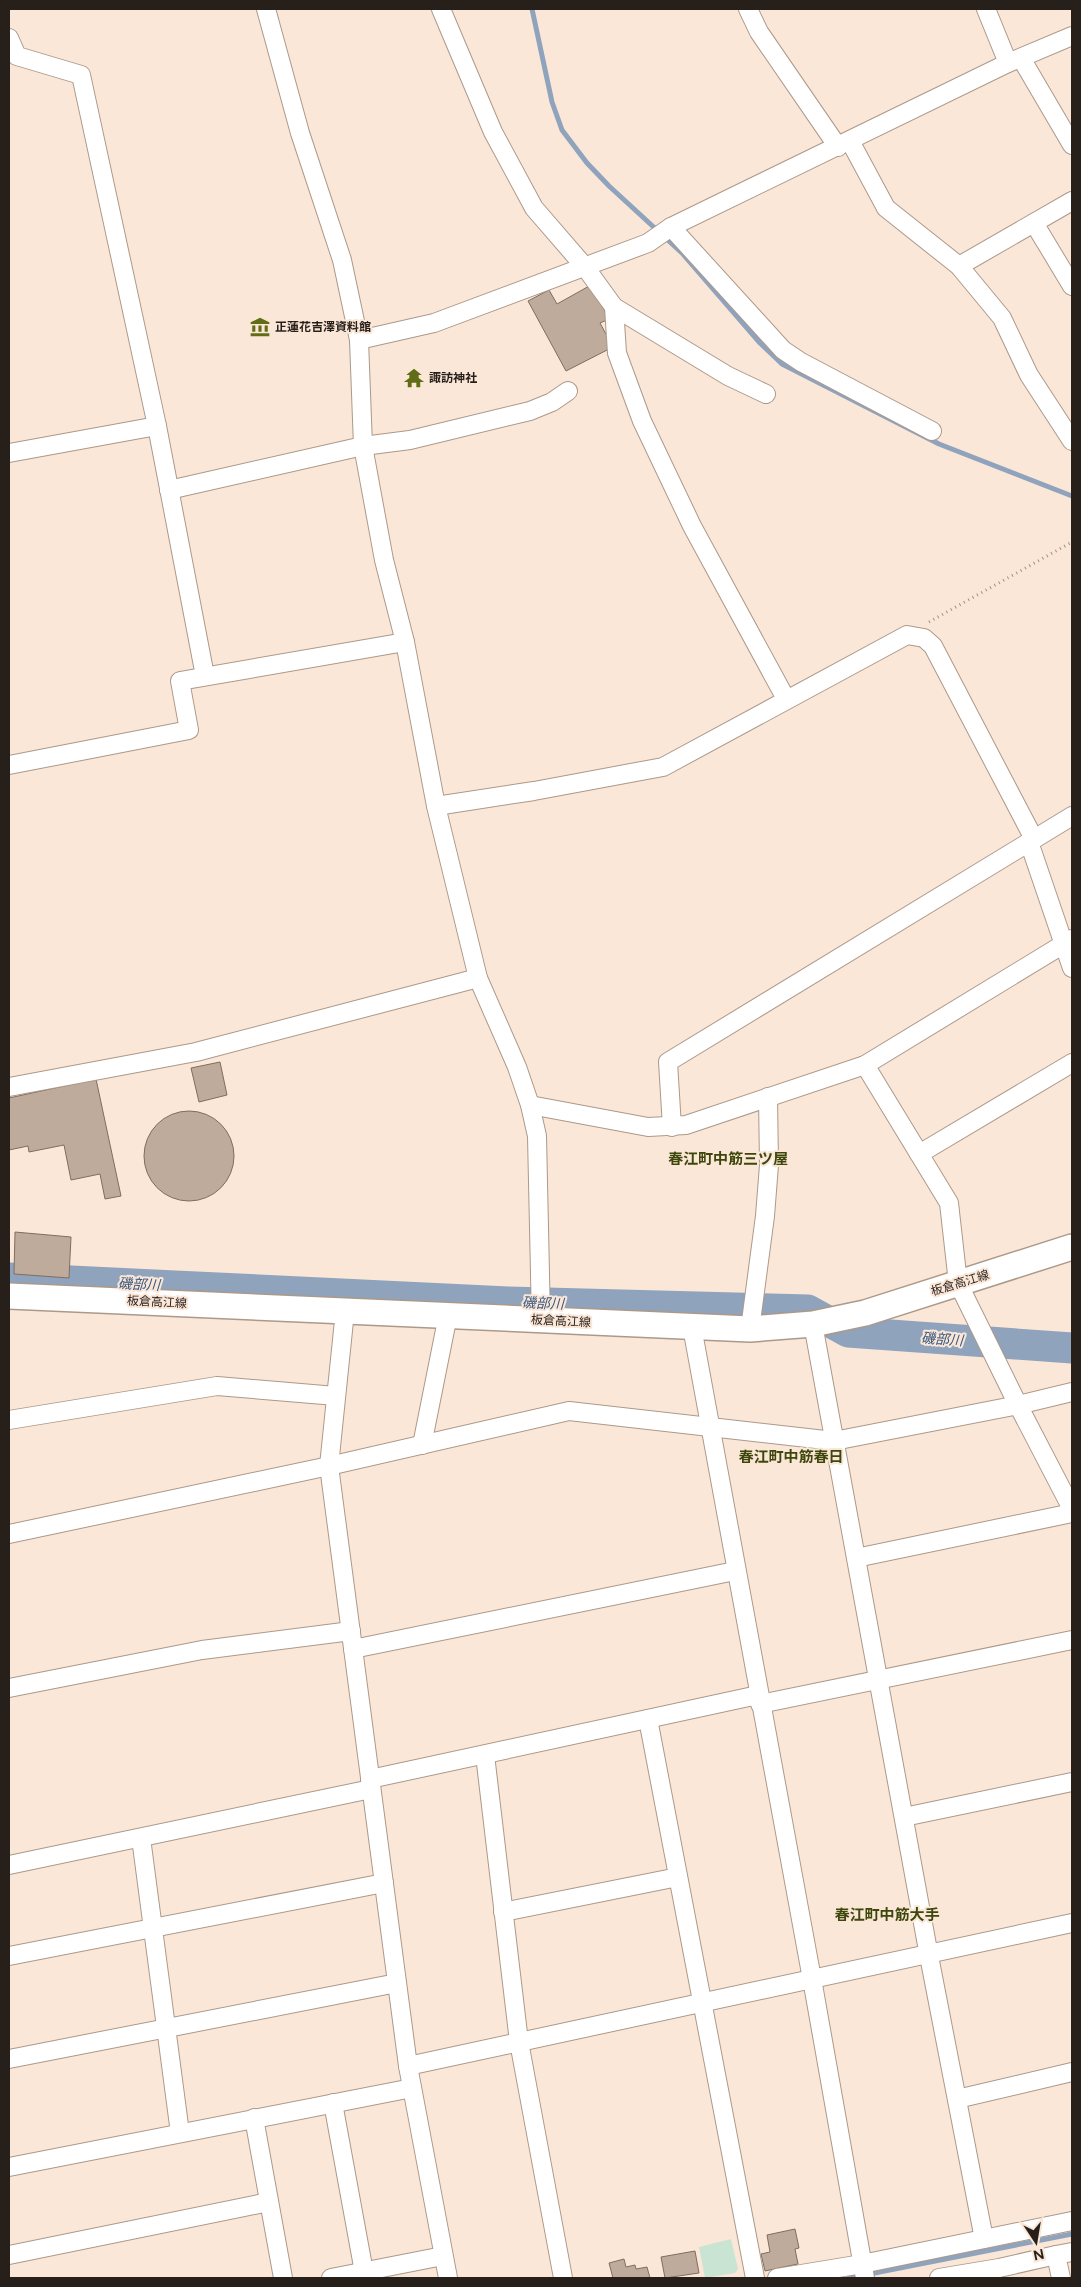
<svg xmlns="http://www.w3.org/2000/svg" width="1081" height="2287" viewBox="0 0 1081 2287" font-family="Figtree,'Noto Sans JP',sans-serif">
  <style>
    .green { fill: #c9e4d2 }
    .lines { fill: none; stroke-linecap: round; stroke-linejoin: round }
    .stream { stroke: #8fa3bd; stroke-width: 5 }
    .river { stroke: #8fa3bd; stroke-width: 31 }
    .building { fill: #beab9c; stroke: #7f6d5f }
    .street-casing { stroke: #ac998a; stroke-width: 20 }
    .secondary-casing { stroke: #ac998a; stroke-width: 28 }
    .path { stroke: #a19287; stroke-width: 3; stroke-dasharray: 1 4; stroke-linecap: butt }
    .street { stroke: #fff; stroke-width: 18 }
    .secondary { stroke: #fff; stroke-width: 25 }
    .labels { text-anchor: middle; stroke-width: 4; stroke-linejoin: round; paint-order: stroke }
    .poi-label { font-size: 12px; font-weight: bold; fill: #271f1a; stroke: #fbe7d7; text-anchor: start }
    .street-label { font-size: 12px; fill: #271f1a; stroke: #fbe7d7 }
    .water-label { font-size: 14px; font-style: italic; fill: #39587f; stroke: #fbe7d7 }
    .quarter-label { font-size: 15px; font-weight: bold; fill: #3e470b; stroke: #fbe7d7 }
  </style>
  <rect width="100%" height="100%" fill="#fbe7d7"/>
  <polygon class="green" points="731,2239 738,2269 735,2273 705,2278 699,2247"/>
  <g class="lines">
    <g class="stream">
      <polyline points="532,9 552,102 562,130 587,163 609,186 683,254 760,343 782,364 939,444 1072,496"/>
      <polyline points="849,2278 1072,2234"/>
    </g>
    <polyline class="river" points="9,1278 508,1302 808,1310 848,1332 1072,1348"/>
  </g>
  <g class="building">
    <polygon points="591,285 609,319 600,323 613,347 566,371 528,301 549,290 557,304"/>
    <polygon points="220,1062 227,1095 199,1102 191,1068"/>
    <polygon points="96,1079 121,1196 105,1199 100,1174 71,1180 64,1145 29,1152 28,1146 9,1150 9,1098"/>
    <circle cx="189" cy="1156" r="45"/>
    <polygon points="15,1232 71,1237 69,1278 14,1274"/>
    <polygon points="795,2229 799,2248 795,2249 798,2264 765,2271 761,2254 770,2252 767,2235"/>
    <polygon points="695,2251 699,2273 665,2278 661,2257"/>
    <polygon points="624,2259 626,2267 635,2265 636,2269 647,2267 650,2278 613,2278 609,2263"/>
  </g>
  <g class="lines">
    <defs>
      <g id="street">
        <polyline points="266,9 300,133 342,260 359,340 363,446 384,560 405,642 436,806 478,978 517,1067 530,1105 537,1136 541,1320"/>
        <polyline points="441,9 493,132 534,208 585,267 614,307 617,353 642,421 692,526 786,699"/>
        <polyline points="748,9 759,32 838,147"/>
        <polyline points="986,9 1008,63"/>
        <polyline points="9,38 17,56 81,75 157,426 205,676"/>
        <polyline points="1021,58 1072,145"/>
        <polyline points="850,141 886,208 959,266 1002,318 1029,375 1072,441"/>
        <polyline points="1034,223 1072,286"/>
        <polyline points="671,227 783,350 801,362 932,431"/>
        <polyline points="959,266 1072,201"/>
        <polyline points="614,307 728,376 766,394"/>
        <polyline points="359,340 434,323 648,243 671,227 1008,63 1072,36"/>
        <polyline points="9,453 157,426"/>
        <polyline points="169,490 363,446 410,440 530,411 552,402 568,391"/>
        <polyline points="9,765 189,730 180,681 405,642"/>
        <polyline points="436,806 534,791 663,767 907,635 924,638 933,646 1034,839"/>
        <polyline points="1029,842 1072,968"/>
        <polyline points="865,1065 949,1203 958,1283 1018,1405 1072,1509"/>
        <polyline points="9,1087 196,1052 478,978"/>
        <polyline points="530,1105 648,1127 686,1125 865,1065 1072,939"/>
        <polyline points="672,1127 668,1062 1072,816"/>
        <polyline points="919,1154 1072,1063"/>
        <polyline points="345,1311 329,1466 408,2066 448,2278"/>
        <polyline points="813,1324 929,1956 984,2239"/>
        <polyline points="692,1327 812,1979 865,2278"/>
        <polyline points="750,1329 765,1216 769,1165 768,1097"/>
        <polyline points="9,1420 217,1386 336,1396"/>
        <polyline points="422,1445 448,1315"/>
        <polyline points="9,1534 329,1466 569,1411 834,1441 1018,1405 1072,1392"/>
        <polyline points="856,1558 1072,1513"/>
        <polyline points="353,1649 735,1571"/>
        <polyline points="9,1688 202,1650 351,1631"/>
        <polyline points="760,1704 1072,1640"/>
        <polyline points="648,1719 755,2278"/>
        <polyline points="485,1755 519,2042 563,2278"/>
        <polyline points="370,1779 758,1695"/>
        <polyline points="904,1817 1072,1782"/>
        <polyline points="141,1838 180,2133"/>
        <polyline points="9,1865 371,1789"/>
        <polyline points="503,1912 678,1877"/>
        <polyline points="9,1956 384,1883"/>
        <polyline points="9,2059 397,1983"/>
        <polyline points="408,2066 1072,1923"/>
        <polyline points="957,2099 1072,2072"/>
        <polyline points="333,2103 364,2272"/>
        <polyline points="254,2118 283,2278"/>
        <polyline points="9,2167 412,2088"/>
        <polyline points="9,2255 269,2202"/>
        <polyline points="331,2278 443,2256"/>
        <polyline points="777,2278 862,2264 1072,2221"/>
        <polyline points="939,2278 999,2268 1056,2255"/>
        <polyline points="1061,2278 1056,2255 1072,2252"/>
      </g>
      <polyline id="secondary" points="9,1296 750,1329 813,1324 865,1313 1072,1247"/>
    </defs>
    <use href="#street" class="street-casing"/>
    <use href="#secondary" class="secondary-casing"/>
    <polyline class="path" points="929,622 1072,542"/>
    <use href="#street" class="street"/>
    <use href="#secondary" class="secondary"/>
  </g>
  <defs>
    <symbol id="museum-bare" viewBox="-9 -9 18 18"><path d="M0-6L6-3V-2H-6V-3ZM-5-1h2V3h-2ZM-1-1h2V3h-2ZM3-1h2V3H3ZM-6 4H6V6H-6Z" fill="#606d16" stroke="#fbe7d7" stroke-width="2.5" paint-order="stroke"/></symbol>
    <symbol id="temple-bare" viewBox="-9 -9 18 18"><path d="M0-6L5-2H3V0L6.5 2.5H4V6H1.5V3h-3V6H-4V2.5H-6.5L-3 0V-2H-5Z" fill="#606d16" stroke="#fbe7d7" stroke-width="2.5" paint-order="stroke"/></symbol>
  </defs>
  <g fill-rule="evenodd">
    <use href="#museum-bare" x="246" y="313" width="28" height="28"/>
    <use href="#temple-bare" x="400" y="364" width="28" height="28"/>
  </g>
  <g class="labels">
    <g class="poi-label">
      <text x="275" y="331">正蓮花吉澤資料館</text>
      <text x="429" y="382">諏訪神社</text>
    </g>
    <g class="street-label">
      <text transform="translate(960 1283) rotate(-17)" y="4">板倉高江線</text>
      <text transform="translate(157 1302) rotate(3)" y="4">板倉高江線</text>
      <text transform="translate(561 1321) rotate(3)" y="4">板倉高江線</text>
    </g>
    <g class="water-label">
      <text transform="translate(139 1284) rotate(3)" y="5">磯部川</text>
      <text transform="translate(543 1303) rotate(2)" y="5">磯部川</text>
      <text transform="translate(942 1339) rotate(4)" y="5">磯部川</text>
    </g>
    <g class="quarter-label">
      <text x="728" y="1164">春江町中筋三ツ屋</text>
      <text x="791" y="1462">春江町中筋春日</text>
      <text x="887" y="1920">春江町中筋大手</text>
    </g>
  </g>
  <rect width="1081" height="2287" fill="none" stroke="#271f1a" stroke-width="20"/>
  <g transform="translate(1036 2242) rotate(168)" stroke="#fbe7d7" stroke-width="4" paint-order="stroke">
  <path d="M0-4L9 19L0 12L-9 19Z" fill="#271f1a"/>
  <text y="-8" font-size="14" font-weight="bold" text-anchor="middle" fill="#271f1a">N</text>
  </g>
</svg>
